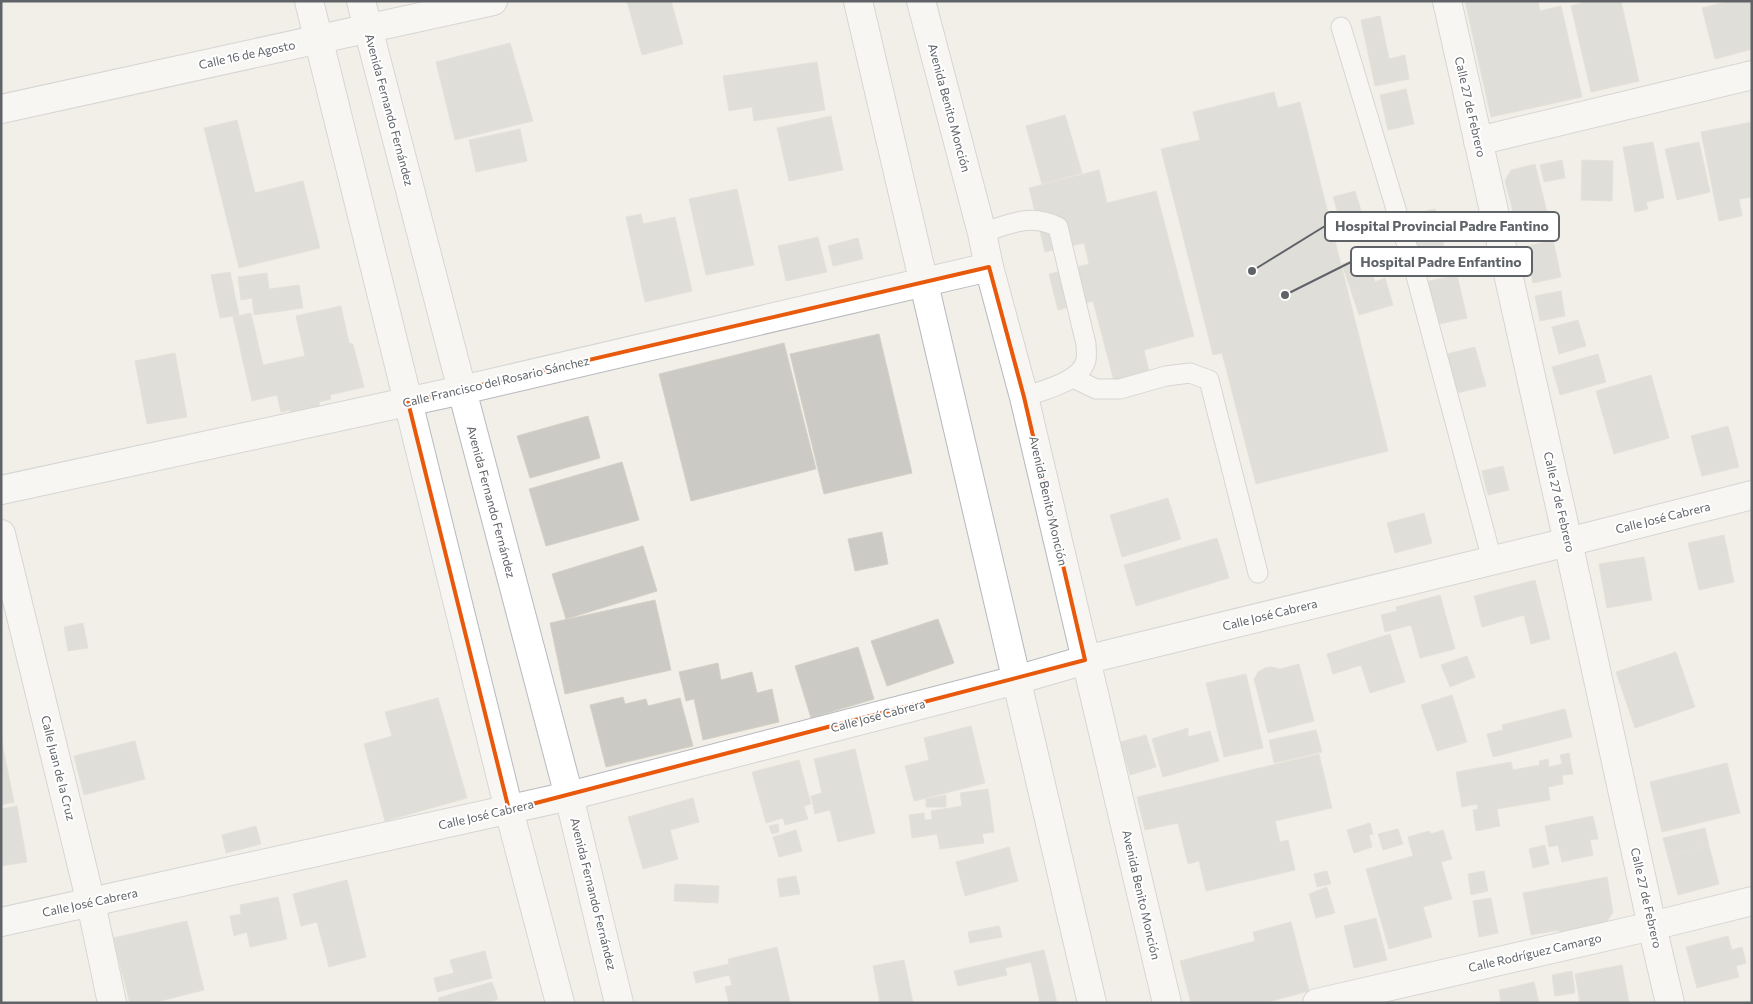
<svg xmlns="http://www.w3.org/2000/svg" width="1753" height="1004" viewBox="0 0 1753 1004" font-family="Commissioner,sans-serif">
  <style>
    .building { fill: #cccac5; stroke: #d6d1c6 }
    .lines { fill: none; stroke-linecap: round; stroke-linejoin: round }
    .lane-casing { stroke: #b5b8bc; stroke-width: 21 }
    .street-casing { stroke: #b5b8bc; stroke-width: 30 }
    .secondary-casing { stroke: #b6babf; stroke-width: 30 }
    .lane { stroke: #fff; stroke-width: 19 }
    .street { stroke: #fff; stroke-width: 28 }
    .secondary { stroke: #fff; stroke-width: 28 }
    .marked { fill: none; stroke: #e8590c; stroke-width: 4; stroke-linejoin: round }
    .labels { text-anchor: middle; stroke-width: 4; stroke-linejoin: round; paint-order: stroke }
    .street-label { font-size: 12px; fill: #5f6368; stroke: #fff }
    .leader { fill: none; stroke: #5f6368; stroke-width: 2 }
    .callout-dot { fill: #5f6368; stroke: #fff; stroke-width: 2 }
    .callout { fill: #fff; stroke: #5f6368; stroke-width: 2 }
    .callout-label { font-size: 14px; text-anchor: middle; font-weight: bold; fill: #5f6368 }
  </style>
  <rect width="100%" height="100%" fill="#f1efe8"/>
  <g class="building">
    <polygon points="627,1 671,1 683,44 642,55"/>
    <polygon points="1465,1 1538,1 1540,11 1561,6 1582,97 1491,117"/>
    <polygon points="1589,1 1621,1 1639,81 1591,92 1571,6"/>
    <polygon points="1730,1 1752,1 1752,49 1715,59 1702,8"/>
    <polygon points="1380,16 1389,59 1405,55 1409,79 1375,86 1361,20"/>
    <polygon points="510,43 533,121 455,140 436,62"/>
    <polygon points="817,62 825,110 754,121 752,107 729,111 723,76"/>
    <polygon points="1406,89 1414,124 1388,130 1380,95"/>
    <polygon points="1274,92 1278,108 1300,102 1388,451 1256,484 1222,353 1213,355 1161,149 1200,140 1193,112"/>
    <polygon points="1065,115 1082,173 1042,184 1026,126"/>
    <polygon points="831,116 843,170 789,181 777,128"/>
    <polygon points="237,120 255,193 303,181 320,248 239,268 204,128"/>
    <polygon points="1752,122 1752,197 1739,199 1742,216 1719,221 1701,132"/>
    <polygon points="520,129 527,161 476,172 469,140"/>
    <polygon points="1653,142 1664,198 1646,202 1648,209 1635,212 1623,147"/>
    <polygon points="1699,142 1710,192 1677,200 1665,149"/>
    <polygon points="1562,160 1565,178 1544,182 1540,165"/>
    <polygon points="1582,160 1613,161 1612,201 1581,200"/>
    <polygon points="1535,164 1548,216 1516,223 1505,181 1511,170"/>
    <polygon points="1099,170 1107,203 1156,191 1194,336 1144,350 1149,372 1114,381 1093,301 1058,310 1049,274 1089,264 1084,243 1045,252 1029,188"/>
    <polygon points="737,189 754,265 706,275 689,199"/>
    <polygon points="1355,191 1366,227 1344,233 1333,197"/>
    <polygon points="1435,209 1444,247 1416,254 1407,215"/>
    <polygon points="641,214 643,224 675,217 692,291 645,302 626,217"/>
    <polygon points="818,237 827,272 786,281 778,246"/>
    <polygon points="858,238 863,259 833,266 828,246"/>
    <polygon points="1553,240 1561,277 1533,283 1525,247"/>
    <polygon points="1367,256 1375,282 1385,278 1393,305 1359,315 1342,264"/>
    <polygon points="230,272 239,315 220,318 211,275"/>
    <polygon points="267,273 269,289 299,285 303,308 254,315 252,298 241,300 238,277"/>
    <polygon points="1457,275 1467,318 1435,325 1425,282"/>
    <polygon points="1561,291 1565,316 1540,321 1535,296"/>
    <polygon points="341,306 349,343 353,344 364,387 330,395 331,399 319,402 321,412 291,418 290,410 281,412 277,395 252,401 233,317 251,313 263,365 305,356 296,316"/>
    <polygon points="1578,320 1586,346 1559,354 1552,327"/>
    <polygon points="879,334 912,473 824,494 790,354"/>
    <polygon points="784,343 816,469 691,501 659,374"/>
    <polygon points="1475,347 1486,386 1457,393 1447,354"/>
    <polygon points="175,353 187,417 147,424 135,361"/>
    <polygon points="1598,354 1606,382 1560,395 1552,367"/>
    <polygon points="1651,375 1669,438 1614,454 1596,391"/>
    <polygon points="588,416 600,458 530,478 517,436"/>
    <polygon points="1728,426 1739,467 1702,476 1691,436"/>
    <polygon points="622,462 639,520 546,546 529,489"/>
    <polygon points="1503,466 1509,490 1488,495 1482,471"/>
    <polygon points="1168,498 1181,539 1122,557 1110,515"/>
    <polygon points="1424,513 1432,543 1395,553 1387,523"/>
    <polygon points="882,532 888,564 855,571 848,539"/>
    <polygon points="1724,535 1734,582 1699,590 1688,543"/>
    <polygon points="1217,538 1229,578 1136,606 1124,565"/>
    <polygon points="643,546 657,591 566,619 552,574"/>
    <polygon points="1644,557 1652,600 1607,608 1599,564"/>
    <polygon points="1535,580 1550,639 1531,644 1524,615 1482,627 1474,596"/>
    <polygon points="1440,595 1455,649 1420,658 1411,625 1385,632 1381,615 1397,611 1396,607"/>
    <polygon points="655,600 671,670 565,694 550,623"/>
    <polygon points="938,619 954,663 887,686 871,641"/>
    <polygon points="83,623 88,648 68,651 64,627"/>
    <polygon points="1390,634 1405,682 1370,693 1361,665 1333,674 1327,654"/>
    <polygon points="858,647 874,699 811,718 795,666"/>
    <polygon points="1676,652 1695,707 1635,728 1616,672"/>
    <polygon points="1467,656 1475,677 1450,687 1441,665"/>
    <polygon points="718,663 721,680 752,672 757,693 772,689 779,722 703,740 694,699 686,701 679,672"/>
    <polygon points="1299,664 1314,721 1268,733 1254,679 1258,672 1265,668 1271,667 1280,669"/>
    <polygon points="1246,674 1263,748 1224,757 1206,683"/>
    <polygon points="1452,695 1467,742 1437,751 1421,705"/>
    <polygon points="623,697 625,704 646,699 648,706 680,698 693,746 606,767 590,705"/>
    <polygon points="438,698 467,798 385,821 364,744 392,736 385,712"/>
    <polygon points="1565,709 1572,737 1493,757 1487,734 1503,730 1502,725"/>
    <polygon points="971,726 985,783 914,801 905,766 929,760 924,738"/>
    <polygon points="1188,728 1188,737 1210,731 1219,761 1163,777 1152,739"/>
    <polygon points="1316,730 1322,752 1274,763 1269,740"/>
    <polygon points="1146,735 1156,767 1130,775 1120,742"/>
    <polygon points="1,738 14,802 1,805"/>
    <polygon points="135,741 145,779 84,795 74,756"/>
    <polygon points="855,749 875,833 838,842 830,810 815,814 811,796 822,793 814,759"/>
    <polygon points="1569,753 1573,774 1562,775 1563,784 1548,787 1550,800 1497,809 1500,826 1476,831 1473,810 1478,809 1477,804 1462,807 1456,772 1511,762 1513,770 1540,765 1539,761 1548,759 1549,767 1562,764 1560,755"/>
    <polygon points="1319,754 1332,808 1275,821 1280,842 1288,840 1295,870 1206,891 1199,861 1188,864 1178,823 1145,830 1137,797"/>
    <polygon points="799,760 811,804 804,806 808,819 785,825 783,818 766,823 752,772"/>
    <polygon points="1727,763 1740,813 1662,832 1650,782"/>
    <polygon points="988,789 994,832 982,834 984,843 940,849 937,834 912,838 909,815 924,813 925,820 932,819 931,811 962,806 960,793"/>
    <polygon points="946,795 946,807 926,807 926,799"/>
    <polygon points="693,798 699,822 670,830 678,859 643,869 628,817"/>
    <polygon points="17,806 27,862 1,866 1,809"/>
    <polygon points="1593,816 1598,839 1590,840 1593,855 1562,862 1558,845 1549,847 1545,826"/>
    <polygon points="1370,823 1373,834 1369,835 1372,847 1354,853 1347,830"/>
    <polygon points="778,824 779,832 772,834 769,826"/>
    <polygon points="256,826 261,844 226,853 222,835"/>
    <polygon points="1705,828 1709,846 1668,857 1663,838"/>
    <polygon points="1398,829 1403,844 1383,850 1378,834"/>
    <polygon points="796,830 802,851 779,857 773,837"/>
    <polygon points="1443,830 1452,859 1441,862 1452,899 1423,907 1432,937 1389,949 1366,869 1413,856 1408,837 1429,831 1431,834"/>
    <polygon points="1545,845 1549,864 1533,868 1529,849"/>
    <polygon points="1709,846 1719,884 1678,895 1668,857"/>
    <polygon points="1009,847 1018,881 965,896 956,862"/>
    <polygon points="1327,871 1331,884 1317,887 1314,874"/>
    <polygon points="1484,871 1488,891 1471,895 1468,874"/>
    <polygon points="796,876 800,894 780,897 777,879"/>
    <polygon points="1607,877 1613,912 1604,927 1560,936 1559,930 1531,935 1523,893"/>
    <polygon points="347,880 366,957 329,967 317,922 301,926 293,894"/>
    <polygon points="675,884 719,886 718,903 674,901"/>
    <polygon points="1327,887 1335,913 1316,918 1309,894"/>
    <polygon points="278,897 287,939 250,947 247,932 234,936 230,916 241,914 240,905"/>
    <polygon points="1491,898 1498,933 1479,937 1473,901"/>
    <polygon points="1376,918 1387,960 1354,968 1344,926"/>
    <polygon points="187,921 204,990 152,1003 130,1003 113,938"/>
    <polygon points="1291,922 1309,991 1264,1003 1191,1003 1180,961 1255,941 1253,932"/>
    <polygon points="999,926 1002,937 970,943 968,932"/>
    <polygon points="1728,936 1732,950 1742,947 1746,963 1736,966 1739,977 1697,988 1686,947"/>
    <polygon points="777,947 790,1003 729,1003 725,987 732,985 729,975 696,983 693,972 729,964 728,959"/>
    <polygon points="1044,950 1057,1003 1040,1003 1031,962 1005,968 1007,975 958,986 954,971"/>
    <polygon points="485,951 492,978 437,992 434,978 454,973 450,960"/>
    <polygon points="904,960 913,1003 880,1003 873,966"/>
    <polygon points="1622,965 1629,1003 1580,1003 1575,974"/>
    <polygon points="1572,971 1575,993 1555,996 1552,975"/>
    <polygon points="492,982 498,999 486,1003 440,1003 438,998"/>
    <polygon points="1534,982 1539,1003 1501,1003 1499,990"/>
  </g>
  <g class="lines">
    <defs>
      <g id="lane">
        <polyline points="1341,27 1415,272 1492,560"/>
        <path d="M982 233C1010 224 1030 213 1058 227L1086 344C1086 349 1087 355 1086 360 1081 382 1043 390 1024 397"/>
        <polyline points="1073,378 1096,389 1120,389 1166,376 1190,373 1209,380 1258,573"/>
      </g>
      <g id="street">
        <polyline points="858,1 1092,1003"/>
        <polyline points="921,1 982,233 989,267 1024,397 1167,1003"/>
        <polyline points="1447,1 1568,542 1652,926 1670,1003"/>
        <polyline points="1,109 493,1"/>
        <polyline points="1478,141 1752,75"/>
        <polyline points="1,490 462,390 989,267"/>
        <polyline points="1,534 91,903 112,1003"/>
        <polyline points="1,922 569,796 1016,680 1085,660 1568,542 1752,495"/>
        <polyline points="1317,1003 1652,926 1752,901"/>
      </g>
      <g id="secondary">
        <polyline points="309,1 509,810 560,1003"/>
        <polyline points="361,1 462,390 569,796 619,1003"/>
      </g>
    </defs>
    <use href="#lane" class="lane-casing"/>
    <use href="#street" class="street-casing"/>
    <use href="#secondary" class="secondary-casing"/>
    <use href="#lane" class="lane"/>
    <use href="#street" class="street"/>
    <use href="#secondary" class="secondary"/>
  </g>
  <path d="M0 0H1753V1004H0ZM989 267 1024 397 1085 660 509 810 408 402Z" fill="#f1efe8" fill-opacity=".55" fill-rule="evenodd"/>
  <path class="marked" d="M989 267 1024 397 1085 660 509 810 408 402Z"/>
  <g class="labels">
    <g class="street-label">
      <text transform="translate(247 55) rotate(-12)" y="4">Calle 16 de Agosto</text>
      <text transform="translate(1470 107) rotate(77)" y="4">Calle 27 de Febrero</text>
      <text transform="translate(949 108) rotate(75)" y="4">Avenida Benito Monción</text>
      <text transform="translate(389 110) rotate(75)" y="4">Avenida Fernando Fernández</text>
      <text transform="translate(496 382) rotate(-13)" y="4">Calle Francisco del Rosario Sánchez</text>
      <text transform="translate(1048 501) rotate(77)" y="4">Avenida Benito Monción</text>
      <text transform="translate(491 502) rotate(75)" y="4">Avenida Fernando Fernández</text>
      <text transform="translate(1559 502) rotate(77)" y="4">Calle 27 de Febrero</text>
      <text transform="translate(1663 518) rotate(-14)" y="4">Calle José Cabrera</text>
      <text transform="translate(1270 615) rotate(-14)" y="4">Calle José Cabrera</text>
      <text transform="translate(878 716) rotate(-15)" y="4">Calle José Cabrera</text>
      <text transform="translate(58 768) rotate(76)" y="4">Calle Juan de la Cruz</text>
      <text transform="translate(486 815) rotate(-13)" y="4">Calle José Cabrera</text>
      <text transform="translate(593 894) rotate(76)" y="4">Avenida Fernando Fernández</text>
      <text transform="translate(1141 895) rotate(77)" y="4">Avenida Benito Monción</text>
      <text transform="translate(1646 898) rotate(77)" y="4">Calle 27 de Febrero</text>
      <text transform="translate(90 903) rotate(-12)" y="4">Calle José Cabrera</text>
      <text transform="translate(1535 953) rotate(-13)" y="4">Calle Rodríguez Camargo</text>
    </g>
  </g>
  <path class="leader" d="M1252 271L1325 226M1285 295L1351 262"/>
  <g class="callout-dot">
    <circle cx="1252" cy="271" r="5"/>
    <circle cx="1285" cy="295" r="5"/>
  </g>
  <g class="callout">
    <rect x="1325" y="212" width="234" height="29" rx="5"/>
    <rect x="1351" y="247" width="181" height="29" rx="5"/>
  </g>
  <g class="callout-label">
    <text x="1442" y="231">Hospital Provincial Padre Fantino</text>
    <text x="1441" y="267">Hospital Padre Enfantino</text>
  </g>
  <rect width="1753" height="1004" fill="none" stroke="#5f6368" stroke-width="5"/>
</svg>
